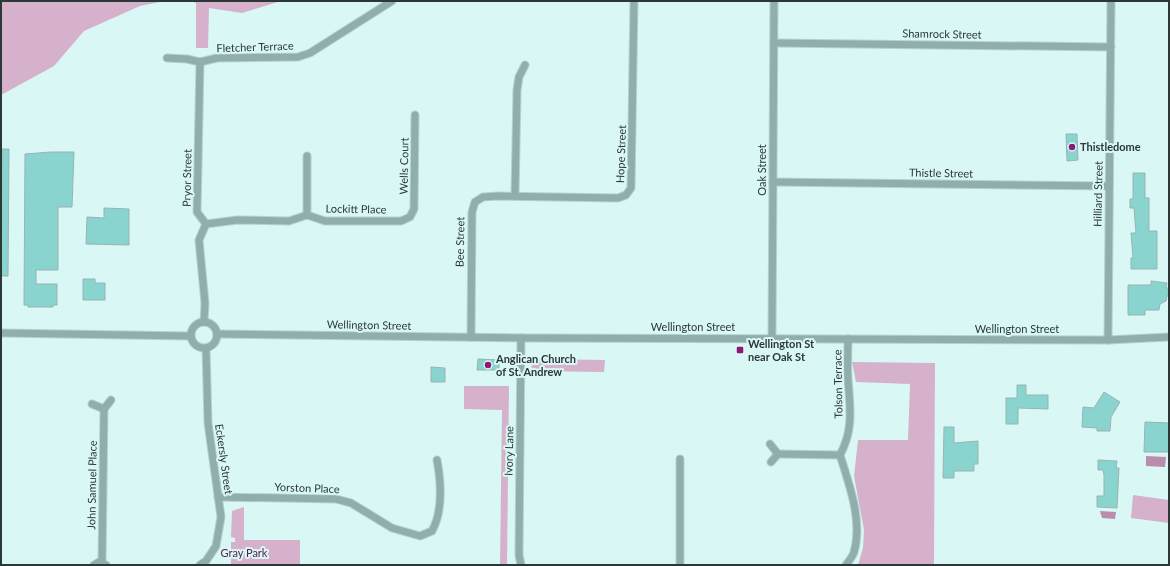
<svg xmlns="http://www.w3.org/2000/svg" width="1170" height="566" viewBox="0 0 1170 566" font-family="Lato,sans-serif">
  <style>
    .green { fill: #d6b1cb }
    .water { fill: #bc8cae }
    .building { fill: #8ad4d0; stroke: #98b4b2 }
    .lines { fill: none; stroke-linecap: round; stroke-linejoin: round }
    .street-casing { stroke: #b6d1cf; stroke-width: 9 }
    .street { stroke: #90aeac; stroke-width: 7 }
    .poi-dot { fill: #8e1878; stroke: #d9f7f5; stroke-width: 1.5 }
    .labels { text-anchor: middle; stroke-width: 4; stroke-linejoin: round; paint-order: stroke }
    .street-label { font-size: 11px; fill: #2c3837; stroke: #d9f7f5 }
    .poi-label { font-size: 11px; font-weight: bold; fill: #2c3837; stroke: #d9f7f5; text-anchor: start }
    .park-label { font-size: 11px; fill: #5a204d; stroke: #d9f7f5 }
  </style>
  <rect width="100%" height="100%" fill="#d9f7f5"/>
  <g class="green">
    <polygon points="1,1 165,1 140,6 84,31 54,66 1,95"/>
    <polygon points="191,1 281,1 242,13 209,8 208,48 196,48 196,3"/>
    <polygon points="539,359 605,360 604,372 531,371 532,363"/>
    <polygon points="852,362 935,363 934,565 858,565 863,548 864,530 854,476 858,440 908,440 910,384 856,382"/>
    <polygon points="464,386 509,386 507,565 500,565 502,410 464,409"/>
    <polygon points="1133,495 1169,500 1169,523 1131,518"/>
    <polygon points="244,507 244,540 300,540 300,565 231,565 231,542 235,542 235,538 231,537 232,511"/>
  </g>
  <g class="water">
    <polygon points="1146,456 1166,457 1165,467 1146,466"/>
    <polygon points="1100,511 1116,512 1115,519 1102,518"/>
  </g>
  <g class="building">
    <polygon points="1066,134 1077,134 1078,160 1067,161"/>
    <polygon points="2,149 9,149 8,276 1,276"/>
    <polygon points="51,152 74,152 72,207 58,207 58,270 36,270 36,284 57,284 57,305 53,305 53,307 28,307 28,305 24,305 25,154"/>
    <polygon points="1133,173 1145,173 1145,198 1149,198 1149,231 1157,231 1157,269 1131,269 1131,258 1133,258 1131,233 1136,233 1134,208 1130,208 1130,199 1133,199"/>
    <polygon points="104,208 129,209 129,245 86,244 87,217 104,218"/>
    <polygon points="83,279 95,279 95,283 105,283 105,300 83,300"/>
    <polygon points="1151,281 1167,283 1166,288 1169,288 1169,296 1167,296 1166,301 1160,304 1159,310 1145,310 1145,315 1128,315 1128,285 1151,285"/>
    <polygon points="478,359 499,360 499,370 477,370"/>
    <polygon points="431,367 445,368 445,382 431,382"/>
    <polygon points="1017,385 1026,385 1026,395 1048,395 1048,409 1018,408 1018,424 1006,424 1006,398 1017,398"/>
    <polygon points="1104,392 1120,402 1111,417 1110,431 1097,431 1097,428 1082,427 1083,407 1094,408"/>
    <polygon points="1145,422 1169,423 1169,452 1144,452"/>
    <polygon points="944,427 954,427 954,443 978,441 978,464 974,464 974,471 954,471 954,478 943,478"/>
    <polygon points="1098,460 1117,461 1116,468 1119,468 1117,508 1097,507 1097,496 1104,496 1104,475 1103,470 1098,470"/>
  </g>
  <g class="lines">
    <defs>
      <g id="street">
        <polyline points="774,43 1111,47"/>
        <polyline points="167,58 187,59 200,62 217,58 298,57 310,53 392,1"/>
        <polyline points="200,62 197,212 206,224 199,240 205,303 204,322"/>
        <polyline points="773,182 1109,186"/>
        <polyline points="515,196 517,90 519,77 525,65"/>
        <polyline points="307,215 307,156"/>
        <polyline points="206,224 237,220 289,221 307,215 325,221 401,221 410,217 414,209 415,115"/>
        <circle cx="204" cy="335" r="13"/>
        <polyline points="1,333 190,336"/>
        <polyline points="217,334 521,338 1108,340 1169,337"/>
        <polyline points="471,337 472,212 475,202 483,197 499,196 618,198 626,195 631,188 634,1"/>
        <polyline points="772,338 774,1"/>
        <polyline points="1108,340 1111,1"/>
        <polyline points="92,404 104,409 111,400"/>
        <polyline points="770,444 778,454 771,462"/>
        <polyline points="778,454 840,455"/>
        <path d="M218 497 336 499 351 503 392 528 420 536 432 531C443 511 441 482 437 460"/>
        <polyline points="102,562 104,409"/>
        <polyline points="94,565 99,562 106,565"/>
        <polyline points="200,565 206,561 216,546 221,517 208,423 206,348"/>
        <polyline points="521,565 519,555 521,338"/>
        <polyline points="680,565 680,459"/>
        <path d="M846 565C849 561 853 556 854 552 863 521 849 484 840 455 854 429 850 408 848 379 847 366 848 352 848 339"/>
      </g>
    </defs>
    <use href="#street" class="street-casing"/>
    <use href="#street" class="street"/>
  </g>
  <g class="poi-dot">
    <circle cx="1072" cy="147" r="4"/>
    <rect x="736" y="346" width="8" height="8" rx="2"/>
    <circle cx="488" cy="365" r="4"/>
  </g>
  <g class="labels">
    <g class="street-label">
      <text transform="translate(942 34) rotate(1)" y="4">Shamrock Street</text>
      <text transform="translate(255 47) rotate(-2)" y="4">Fletcher Terrace</text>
      <text transform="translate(621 154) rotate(-88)" y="4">Hope Street</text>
      <text transform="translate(404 166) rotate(-89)" y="4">Wells Court</text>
      <text transform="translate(762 170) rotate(-90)" y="4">Oak Street</text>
      <text transform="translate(941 173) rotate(1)" y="4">Thistle Street</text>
      <text transform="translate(187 178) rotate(-89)" y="4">Pryor Street</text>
      <text transform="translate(1098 194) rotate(-89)" y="4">Hilliard Street</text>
      <text transform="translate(356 209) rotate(1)" y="4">Lockitt Place</text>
      <text transform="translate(460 242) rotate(-89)" y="4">Bee Street</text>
      <text transform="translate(369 325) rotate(1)" y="4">Wellington Street</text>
      <text x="693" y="331">Wellington Street</text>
      <text x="1017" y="333">Wellington Street</text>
      <text transform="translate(838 384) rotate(-91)" y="4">Tolson Terrace</text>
      <text transform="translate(509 451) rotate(-89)" y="4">Ivory Lane</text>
      <text transform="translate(224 459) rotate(82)" y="4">Eckersly Street</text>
      <text transform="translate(92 485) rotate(-89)" y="4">John Samuel Place</text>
      <text transform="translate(307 488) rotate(2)" y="4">Yorston Place</text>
    </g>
    <g class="poi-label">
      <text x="1080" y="151">Thistledome</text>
      <text x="748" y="348">Wellington St<tspan x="748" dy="13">near Oak St</tspan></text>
      <text x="496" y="363">Anglican Church<tspan x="496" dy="13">of St. Andrew</tspan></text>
    </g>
    <g class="park-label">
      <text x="244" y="557">Gray Park</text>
    </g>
  </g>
  <rect width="1170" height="566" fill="none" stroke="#2c3837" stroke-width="4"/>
</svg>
